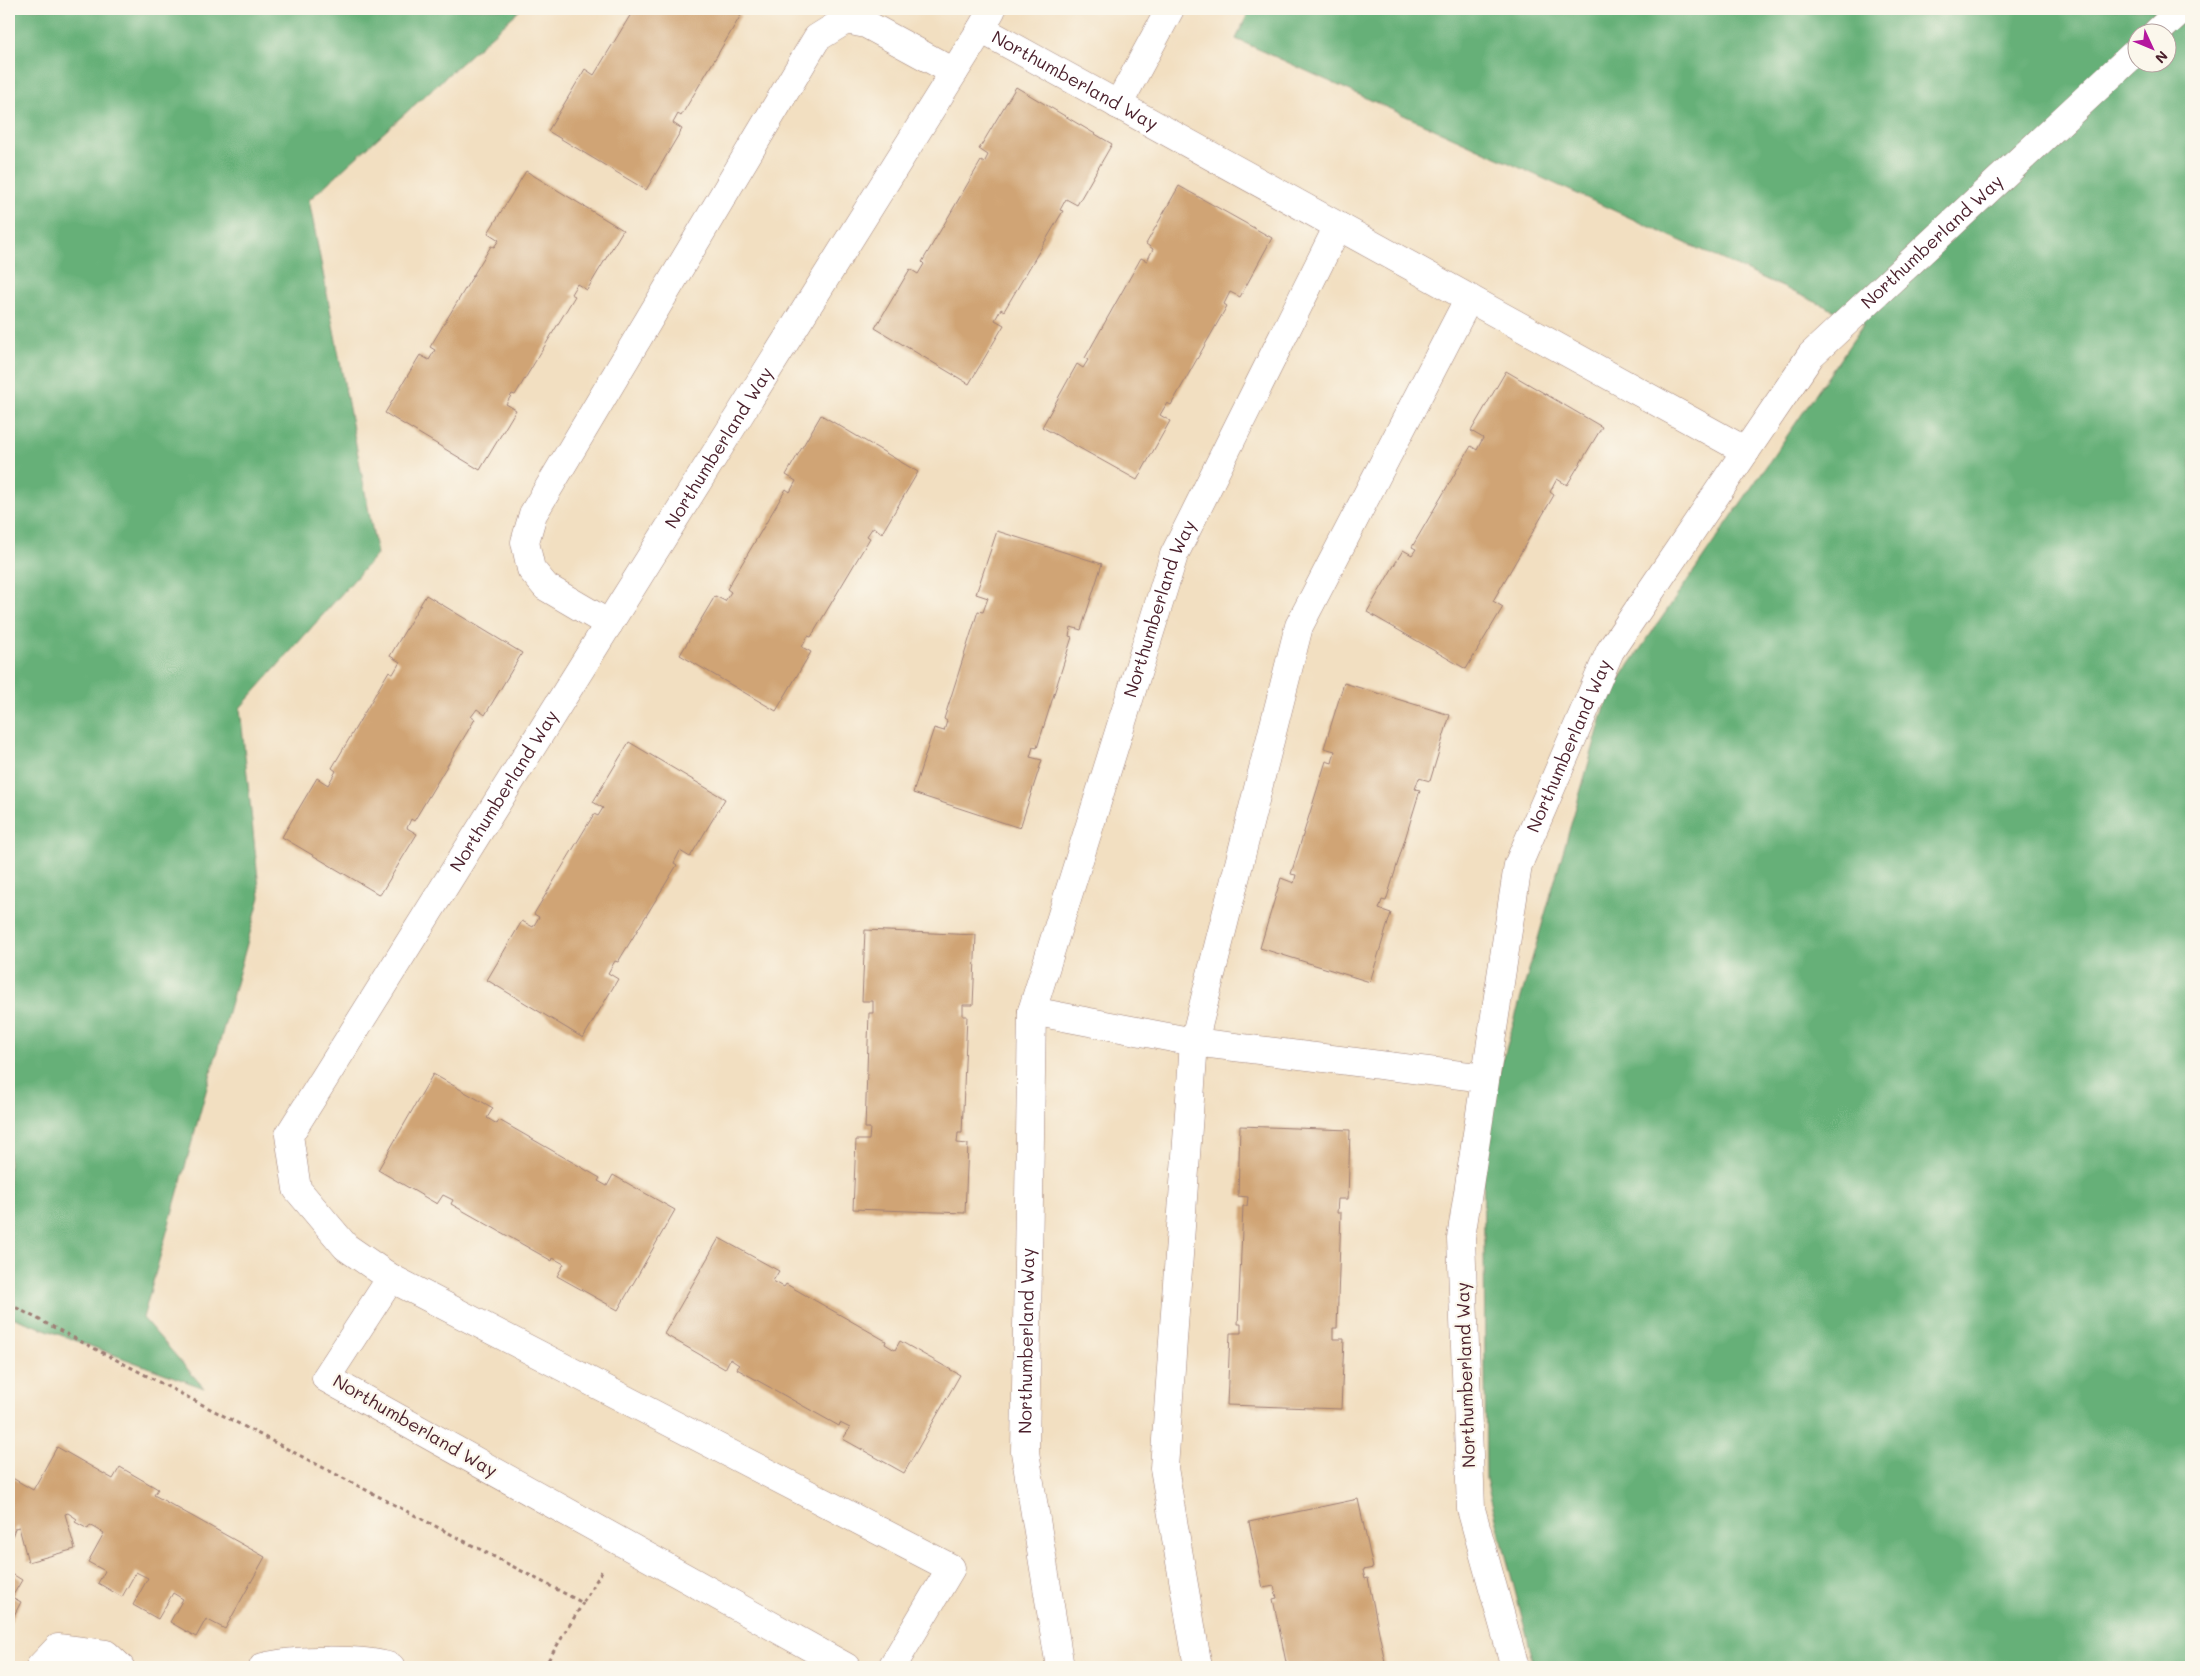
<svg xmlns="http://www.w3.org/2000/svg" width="2200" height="1676" viewBox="0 0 2200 1676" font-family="Mali,sans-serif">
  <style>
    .forest { fill: #66b078; stroke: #586852; fill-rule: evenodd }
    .building { fill: #d0a474 }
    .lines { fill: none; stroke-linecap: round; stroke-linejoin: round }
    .minor-casing { stroke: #9e7f76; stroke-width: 29 }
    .path { stroke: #9e7f76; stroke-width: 3; stroke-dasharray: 4 4; stroke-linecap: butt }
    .minor { stroke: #fff; stroke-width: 28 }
    .labels { text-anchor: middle; stroke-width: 4.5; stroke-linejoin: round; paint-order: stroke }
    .street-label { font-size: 18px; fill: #4a1f2b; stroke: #fbf7ec }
  </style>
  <rect width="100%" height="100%" fill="#fbf7ec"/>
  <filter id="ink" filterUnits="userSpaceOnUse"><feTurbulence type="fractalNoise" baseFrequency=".02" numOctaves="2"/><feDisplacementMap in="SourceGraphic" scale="10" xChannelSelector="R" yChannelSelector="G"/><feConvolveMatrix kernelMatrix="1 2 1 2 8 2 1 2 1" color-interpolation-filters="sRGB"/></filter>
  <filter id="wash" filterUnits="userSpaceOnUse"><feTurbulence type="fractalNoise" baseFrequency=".0096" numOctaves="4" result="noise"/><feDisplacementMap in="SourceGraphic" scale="20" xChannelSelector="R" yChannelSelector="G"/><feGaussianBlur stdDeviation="1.12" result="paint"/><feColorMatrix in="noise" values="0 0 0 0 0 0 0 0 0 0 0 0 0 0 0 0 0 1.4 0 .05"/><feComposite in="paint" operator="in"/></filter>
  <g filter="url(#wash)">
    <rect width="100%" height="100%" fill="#f2dfc1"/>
    <g class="forest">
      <polygon points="9,9 521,9 309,200 377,554 240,708 260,897 143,1318 204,1388 9,1316"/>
      <path d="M1250 9H2191V1667H1535L1486 1480 1483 1129 1608 696 1864 324 1236 39ZM2138 32H2168V62H2138Z"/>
    </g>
    <g id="blocks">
      <g class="building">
        <polygon points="634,9 742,9 738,14 741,15 681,116 678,114 673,123 682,129 646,190 548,131 585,69 594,75"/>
        <polygon points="1016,87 1112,144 1077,205 1066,199 1060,210 1063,211 1004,311 1001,309 995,320 1004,325 969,384 875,328 910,269 918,274 924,264 922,262 981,161 984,163 988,155 979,149"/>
        <polygon points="526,171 623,230 587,290 577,284 571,294 575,296 515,395 512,394 506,404 516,410 480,470 385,413 420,355 429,360 435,350 430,347 491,246 494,247 499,240 488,233"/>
        <polygon points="1179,186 1272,238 1240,297 1230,292 1224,304 1227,306 1171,405 1167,403 1160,415 1170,421 1137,480 1042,427 1077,364 1083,368 1088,360 1085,358 1141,258 1147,261 1153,249 1146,244"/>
        <polygon points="1506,371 1602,427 1567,485 1557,479 1550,492 1554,495 1493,601 1503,607 1466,669 1367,612 1403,550 1412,555 1416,549 1412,547 1471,446 1477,450 1483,438 1471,431"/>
        <polygon points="821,415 918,472 882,533 873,527 867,536 870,538 811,637 808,636 802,647 811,652 776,711 680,655 715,596 725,601 731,592 727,589 786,489 790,492 796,481 786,475"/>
        <polygon points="997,531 1102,564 1081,630 1071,627 1069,636 1072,637 1037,748 1033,747 1030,757 1042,760 1020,828 913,793 934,728 944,731 947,721 944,719 978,611 983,612 988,598 976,594"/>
        <polygon points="426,595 522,653 485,715 477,709 471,717 475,719 414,821 411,819 407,828 417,834 380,895 282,837 317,778 328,785 336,771 332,768 389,671 393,674 400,662 390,656"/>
        <polygon points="1344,683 1450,715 1430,781 1419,778 1415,789 1420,790 1386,901 1382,900 1379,909 1391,913 1370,982 1260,948 1281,878 1294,883 1296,875 1291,874 1326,761 1332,763 1335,751 1324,748"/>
        <polygon points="629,742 725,799 690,857 680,851 674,863 677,865 618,962 615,961 608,973 618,979 583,1038 487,980 522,921 533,927 539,917 534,914 594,814 598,816 603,808 593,802"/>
        <polygon points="865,930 976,935 973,1005 963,1005 963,1016 967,1016 962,1133 958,1133 957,1143 968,1144 965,1213 853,1209 856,1140 869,1140 870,1128 865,1128 869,1013 873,1013 873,1001 862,1001"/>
        <polygon points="433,1074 493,1108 487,1118 497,1124 499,1120 600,1178 598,1181 607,1186 613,1175 675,1210 618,1310 557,1276 564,1264 553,1258 552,1261 451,1204 453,1200 443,1195 437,1204 378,1170"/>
        <polygon points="1240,1126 1350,1130 1348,1199 1338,1199 1337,1213 1341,1213 1337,1328 1333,1328 1333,1339 1344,1339 1341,1409 1227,1405 1230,1333 1241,1333 1241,1324 1238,1324 1243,1206 1247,1206 1248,1197 1238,1196"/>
        <polygon points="719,1238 779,1271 773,1281 784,1287 786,1284 886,1341 885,1344 895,1350 900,1341 960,1375 904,1473 843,1439 850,1428 840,1423 839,1426 737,1369 739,1365 730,1359 725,1369 664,1334"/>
        <polygon points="57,1447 113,1479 120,1467 158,1489 154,1495 265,1557 225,1629 206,1619 196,1637 170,1622 183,1599 173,1593 158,1619 133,1605 148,1578 136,1572 122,1597 98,1583 105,1571 88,1562 104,1533 90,1525 88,1529 75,1522 77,1519 68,1513 65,1514 75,1549 28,1562 19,1527 15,1528 9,1546 9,1476 33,1490"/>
        <polygon points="1358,1499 1373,1568 1363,1570 1365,1579 1368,1578 1386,1667 1287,1667 1273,1599 1277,1598 1274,1586 1263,1588 1249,1522"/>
        <polygon points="9,1572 22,1580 12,1597 21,1602 9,1625"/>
      </g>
    </g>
  </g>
  <g filter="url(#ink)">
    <use href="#blocks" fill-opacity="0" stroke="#9e7f76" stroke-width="1"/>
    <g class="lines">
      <defs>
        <g id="minor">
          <polyline points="981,29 992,9"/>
          <polyline points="2157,32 2182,9"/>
          <polyline points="1118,105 1170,9"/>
          <polyline points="609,624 546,587 531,569 525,542 533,514 817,38 846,20 866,24 954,72"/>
          <polyline points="1032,1011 1194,1042 1485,1078"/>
          <polyline points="391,1278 951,1568 892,1667"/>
          <polyline points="40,1667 58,1648 106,1654 120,1667"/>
          <path d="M263 1667C293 1659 362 1658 391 1667"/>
          <path id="s1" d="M846 1667 326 1378 391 1278 346 1247 297 1189 289 1135 981 29 1746 451"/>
          <path id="s2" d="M1060 1667 1025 1452 1032 1011 1174 555 1338 226"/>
          <polyline points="1198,1667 1164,1468 1194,1042 1299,626 1469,298"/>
          <path id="s3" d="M1515 1667 1471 1509 1461 1238 1518 865 1610 651 1811 355 2138 50"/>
        </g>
      </defs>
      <use href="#minor" class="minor-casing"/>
      <g class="path">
        <polyline points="9,1304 583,1603 602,1571"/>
        <polyline points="544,1667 583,1603"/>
      </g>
      <use href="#minor" class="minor"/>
    </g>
  </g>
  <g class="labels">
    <g class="street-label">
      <text dy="6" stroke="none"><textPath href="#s1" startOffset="2311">Northumberland Way</textPath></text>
      <text dy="6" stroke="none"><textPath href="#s3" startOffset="1569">Northumberland Way</textPath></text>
      <text dy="6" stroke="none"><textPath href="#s1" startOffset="1710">Northumberland Way</textPath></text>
      <text dy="6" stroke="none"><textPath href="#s2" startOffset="1081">Northumberland Way</textPath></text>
      <text dy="6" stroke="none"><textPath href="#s3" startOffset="942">Northumberland Way</textPath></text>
      <text dy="6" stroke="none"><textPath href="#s1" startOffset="1305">Northumberland Way</textPath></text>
      <text dy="6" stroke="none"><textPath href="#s2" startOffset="329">Northumberland Way</textPath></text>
      <text transform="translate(1466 1375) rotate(-92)" y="6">Northumberland Way</text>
      <text transform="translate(415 1426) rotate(30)" y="6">Northumberland Way</text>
    </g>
  </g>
  <rect width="2200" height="1676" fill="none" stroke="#fbf7ec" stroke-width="30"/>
  <g transform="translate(2152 48) rotate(134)"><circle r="24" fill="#fbf7ec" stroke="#b4a19f"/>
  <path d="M0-4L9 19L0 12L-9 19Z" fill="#b5179e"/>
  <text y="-8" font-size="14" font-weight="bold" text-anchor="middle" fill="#4a1f2b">N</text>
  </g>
</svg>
